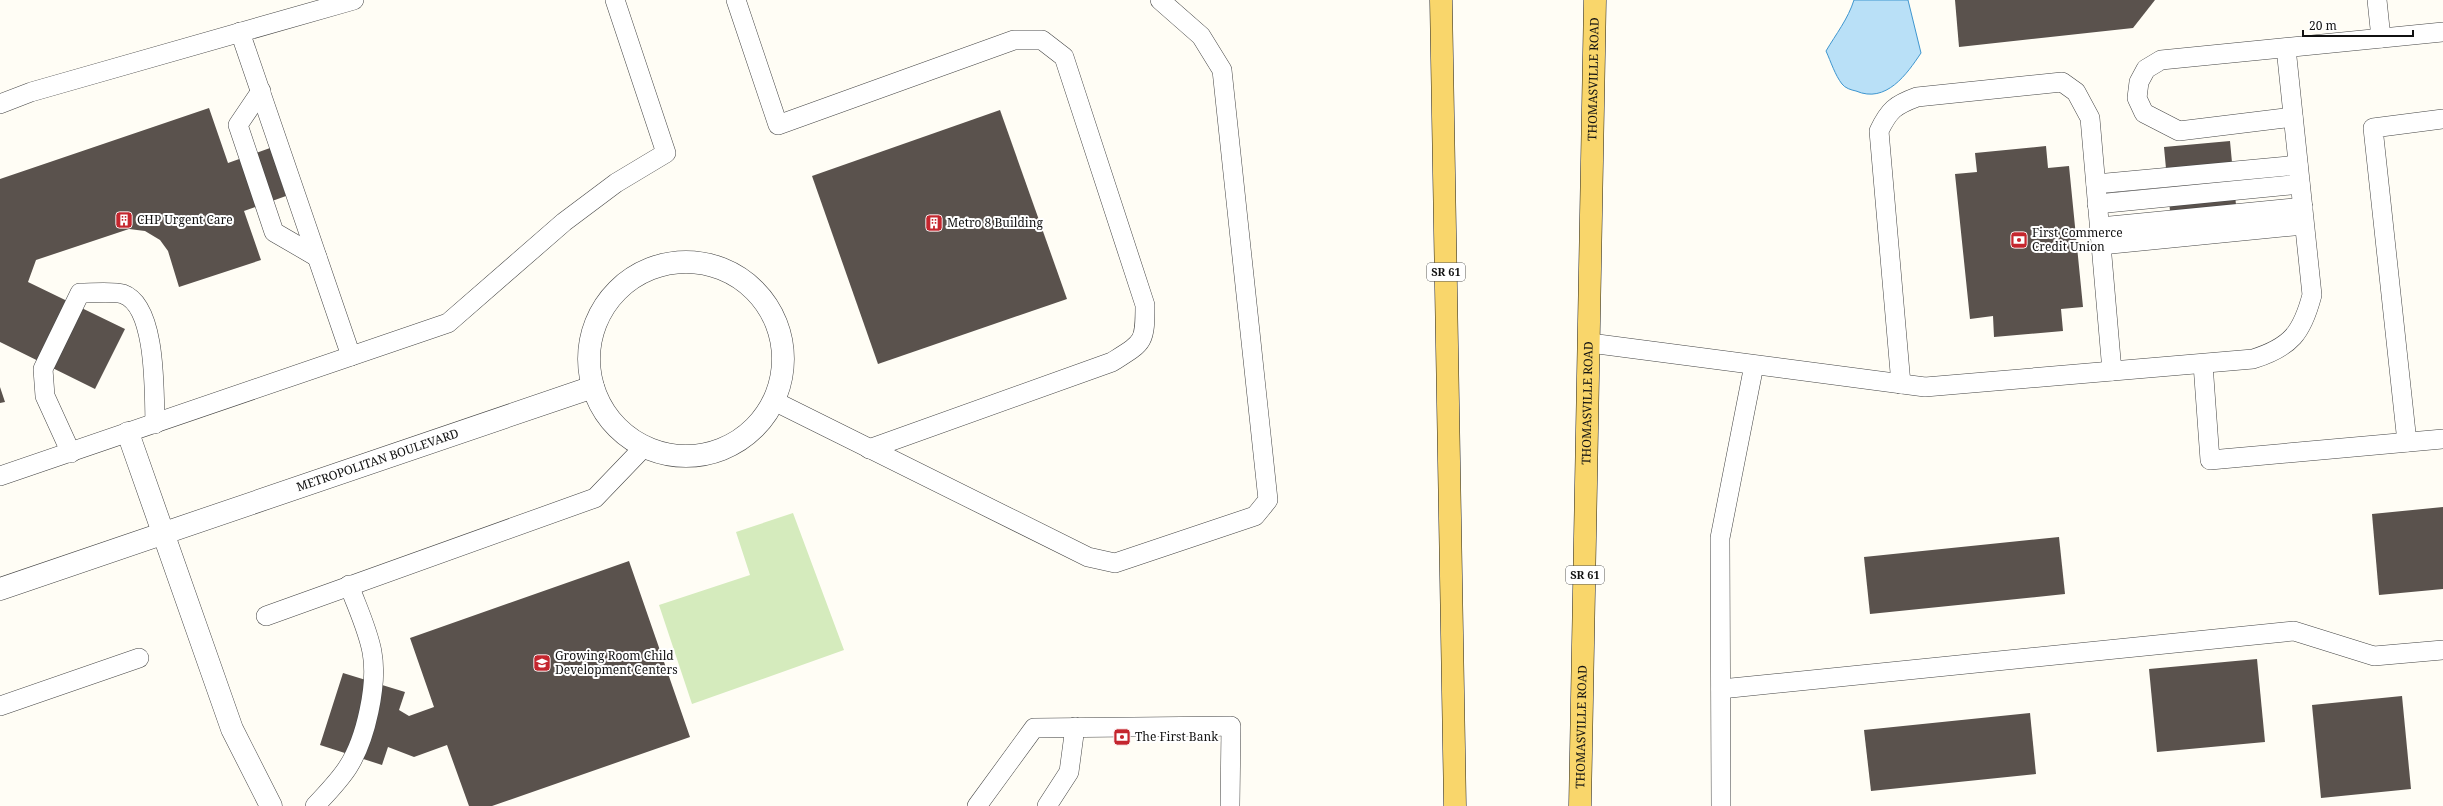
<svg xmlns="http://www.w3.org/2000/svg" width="2443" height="806" viewBox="0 0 2443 806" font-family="'Noto Serif',serif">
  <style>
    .green { fill: #d5ebbd }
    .water { fill: #b9e0f7; stroke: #3f96cf }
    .building { fill: #5a524d }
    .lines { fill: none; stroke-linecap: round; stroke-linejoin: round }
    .service-casing { stroke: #444; stroke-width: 20 }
    .minor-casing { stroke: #444; stroke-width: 23 }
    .primary-casing { stroke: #222; stroke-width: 23 }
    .service { stroke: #fff; stroke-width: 19 }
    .minor { stroke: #fff; stroke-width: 22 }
    .primary { stroke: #f9d66b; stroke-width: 22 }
    .labels { text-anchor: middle; stroke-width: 4; stroke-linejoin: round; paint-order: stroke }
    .shield { fill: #fff; stroke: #585858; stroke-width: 1 }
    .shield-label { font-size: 11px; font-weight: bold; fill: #111 }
    .street-label { font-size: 12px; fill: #111; stroke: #fff }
    .poi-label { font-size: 12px; fill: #111; stroke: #fff; text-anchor: start }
  </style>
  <rect width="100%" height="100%" fill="#fffdf5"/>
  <polygon class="green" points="793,513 844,650 692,704 659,605 750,575 736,532"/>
  <path class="water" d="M1854 0H1908L1921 53C1907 74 1886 104 1856 91 1851 90 1845 88 1842 84 1835 75 1831 62 1826 51 1836 34 1848 19 1854 0Z"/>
  <g class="building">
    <polygon points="1955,0 2155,0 2133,28 1959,47"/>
    <polygon points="209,108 228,163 270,148 286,196 244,211 261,260 179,287 168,251 160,240 145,231 129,229 36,260 28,282 125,329 95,389 0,342 0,179"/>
    <polygon points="1000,110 1067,299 878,364 812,176"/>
    <polygon points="2230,141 2237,216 2171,222 2164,147"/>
    <polygon points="2046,146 2048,168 2069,166 2083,307 2061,309 2063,331 1994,337 1993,316 1970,319 1955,174 1977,172 1975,153"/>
    <polygon points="0,387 5,402 0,403"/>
    <polygon points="2443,507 2443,589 2379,595 2372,514"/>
    <polygon points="2059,537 2065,594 1870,614 1864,557"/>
    <polygon points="629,561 690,737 492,806 469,806 447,745 414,757 388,747 382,765 320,745 343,673 405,692 399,710 409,716 434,707 410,638"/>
    <polygon points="2257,659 2265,742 2157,752 2149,669"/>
    <polygon points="2402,696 2411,789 2321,798 2312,705"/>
    <polygon points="2030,713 2036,774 1871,791 1864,730"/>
  </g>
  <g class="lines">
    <defs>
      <g id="service">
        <path d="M736 0 778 125 1014 40H1042L1064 57 1145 305C1145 343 1144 342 1112 362L869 449"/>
        <polyline points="2377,0 2381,38"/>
        <polyline points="240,32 351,356"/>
        <polyline points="261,91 238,125 274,232 317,257"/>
        <polyline points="0,104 31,92 354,0"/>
        <polyline points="2293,117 2179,131 2144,113 2137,98 2139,82 2146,69 2161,60 2443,32"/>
        <polyline points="2096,184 2298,165"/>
        <polyline points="2097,204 2300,184"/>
        <polyline points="2100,227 2303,207"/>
        <polyline points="2101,245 2304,225"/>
        <path d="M1590 343 1925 387 2253 359C2291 347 2302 333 2312 295L2286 48"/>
        <polyline points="2203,364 2210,460 2443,439"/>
        <path d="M1901 384 1879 131C1889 110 1895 105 1917 97L2062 82 2076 92 2090 118 2112 371"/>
        <polyline points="774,401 1088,557 1115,563 1255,516 1268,500 1222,70 1201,36 1160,0"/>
        <polyline points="2407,442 2373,128 2443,119"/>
        <path d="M71 453 45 396 43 369 80 293C91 293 114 291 123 294 157 306 154 393 155 424"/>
        <polyline points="0,476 448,323 564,222 616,183 666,153 615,0"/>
        <polyline points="266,616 595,498 644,447"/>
        <polyline points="1721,689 2294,631 2374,656 2443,650"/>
        <polyline points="0,706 139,658"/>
        <path d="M315 806C327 793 339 781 348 767 366 739 378 684 372 652 368 630 357 607 349 585"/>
        <polyline points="977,806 1034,728 1231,726 1230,806"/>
        <polyline points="1047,806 1069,772 1075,727"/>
        <polyline points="1721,806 1720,538 1754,365"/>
      </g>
      <g id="minor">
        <circle cx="686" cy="359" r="97"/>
        <polyline points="128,433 232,729 271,806"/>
        <path id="s1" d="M0 589 593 387"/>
      </g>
      <g id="primary">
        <polyline points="1441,0 1455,806"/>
        <path id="s2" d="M1580 806 1595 0"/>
      </g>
    </defs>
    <use href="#service" class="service-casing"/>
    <use href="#minor" class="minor-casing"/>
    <use href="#primary" class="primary-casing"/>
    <use href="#service" class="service"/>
    <use href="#minor" class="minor"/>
    <use href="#primary" class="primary"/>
  </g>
  <defs>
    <symbol id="building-square" viewBox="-11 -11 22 22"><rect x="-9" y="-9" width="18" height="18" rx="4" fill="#c4262e" stroke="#fff"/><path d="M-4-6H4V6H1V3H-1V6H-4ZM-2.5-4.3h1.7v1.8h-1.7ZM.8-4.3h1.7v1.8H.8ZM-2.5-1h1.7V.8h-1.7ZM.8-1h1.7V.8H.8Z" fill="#fff"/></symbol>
    <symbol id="bank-square" viewBox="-11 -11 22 22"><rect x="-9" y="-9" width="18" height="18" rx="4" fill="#c4262e" stroke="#fff"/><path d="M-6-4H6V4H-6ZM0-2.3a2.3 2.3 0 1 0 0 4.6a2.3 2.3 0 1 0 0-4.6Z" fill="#fff"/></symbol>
    <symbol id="school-square" viewBox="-11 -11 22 22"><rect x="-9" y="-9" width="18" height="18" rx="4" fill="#c4262e" stroke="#fff"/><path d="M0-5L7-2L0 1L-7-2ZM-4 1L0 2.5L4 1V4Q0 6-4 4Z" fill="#fff"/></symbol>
  </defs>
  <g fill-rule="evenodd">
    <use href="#building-square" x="114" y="210" width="20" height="20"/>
    <use href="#building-square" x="924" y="213" width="20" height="20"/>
    <use href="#bank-square" x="2009" y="230" width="20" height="20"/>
    <use href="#school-square" x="532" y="653" width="20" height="20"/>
    <use href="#bank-square" x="1112" y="727" width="20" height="20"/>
  </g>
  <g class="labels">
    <g class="shield">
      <rect x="1427" y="263" width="38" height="18" rx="3"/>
      <rect x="1566" y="566" width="38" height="18" rx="3"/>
    </g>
    <g class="shield-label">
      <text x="1446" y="276">SR 61</text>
      <text x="1585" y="579">SR 61</text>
    </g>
    <g class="street-label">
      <text dy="4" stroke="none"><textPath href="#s2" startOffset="727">THOMASVILLE ROAD</textPath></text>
      <text dy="4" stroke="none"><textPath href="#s2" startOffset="403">THOMASVILLE ROAD</textPath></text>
      <text dy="4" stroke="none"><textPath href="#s1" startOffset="399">METROPOLITAN BOULEVARD</textPath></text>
      <text dy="4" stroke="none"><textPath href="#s2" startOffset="79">THOMASVILLE ROAD</textPath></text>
    </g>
    <g class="poi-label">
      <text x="137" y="224">CHP Urgent Care</text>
      <text x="947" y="227">Metro 8 Building</text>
      <text x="2032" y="237">First Commerce<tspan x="2032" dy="14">Credit Union</tspan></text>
      <text x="555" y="660">Growing Room Child<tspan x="555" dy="14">Development Centers</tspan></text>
      <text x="1135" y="741">The First Bank</text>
    </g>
  </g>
  <path d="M2303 30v6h110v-6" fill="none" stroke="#111111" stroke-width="2"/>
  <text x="2309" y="30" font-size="12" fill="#111111" stroke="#ffffff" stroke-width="3" paint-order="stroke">20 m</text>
</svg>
